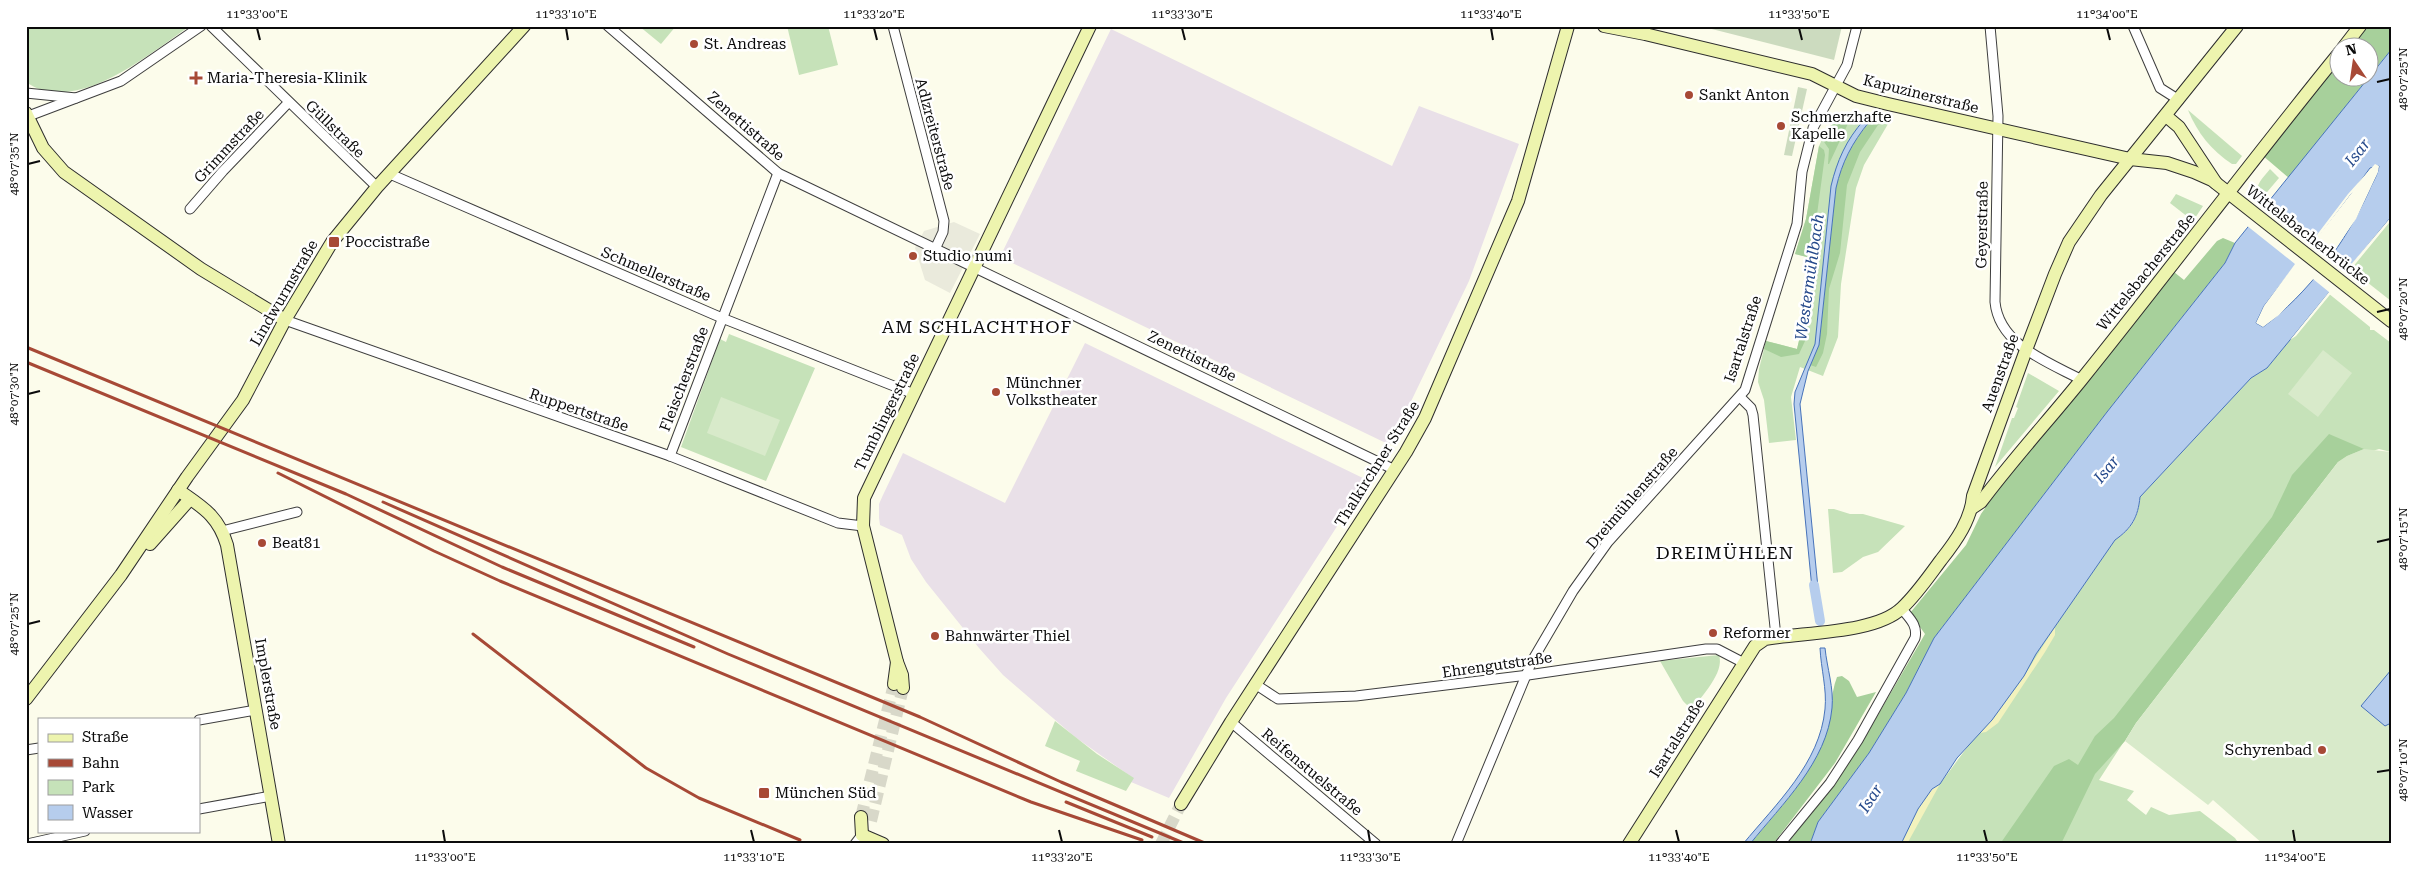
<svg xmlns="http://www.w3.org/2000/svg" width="2417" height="870" viewBox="0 0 2417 870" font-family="'Roboto Serif',serif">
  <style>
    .industrial { fill: #e9e0e8 }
    .green { fill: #c6e2b9 }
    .forest { fill: #a7d09b }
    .sand { fill: #f2f2bd }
    .cemetery { fill: #ccdbbf }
    .pitch { fill: #d8eaca }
    .plaza { fill: #eaeadc }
    .water { fill: #b6cded; stroke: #4773ba; fill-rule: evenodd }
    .pier { fill: #fcfceb; fill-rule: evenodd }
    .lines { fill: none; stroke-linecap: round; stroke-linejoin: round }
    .canal { stroke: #b6cded; stroke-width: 10 }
    .secondary-tunnel { stroke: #d8d8c9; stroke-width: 12; stroke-dasharray: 12 6; stroke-linecap: butt }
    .street-casing { stroke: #3e3e3e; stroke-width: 11 }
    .secondary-casing { stroke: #2d2d2d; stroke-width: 14 }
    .street { stroke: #fff; stroke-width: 9 }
    .secondary { stroke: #edf4ae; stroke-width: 12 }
    .rail { stroke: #a74936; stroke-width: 3 }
    .ticks { fill: none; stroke: #0b0b0b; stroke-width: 2 }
    .poi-dot { fill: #a74936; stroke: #fff; stroke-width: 2 }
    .labels { text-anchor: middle; stroke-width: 5; stroke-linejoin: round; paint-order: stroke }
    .poi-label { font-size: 15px; fill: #0b0b0b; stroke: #fff; text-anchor: start }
    .street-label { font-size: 15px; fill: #0b0b0b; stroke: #fff }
    .water-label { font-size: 16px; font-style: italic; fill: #25498b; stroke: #fff }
    .quarter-label { font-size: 18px; letter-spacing: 1px; fill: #0b0b0b; stroke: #fff }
    .neatline { fill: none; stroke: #0b0b0b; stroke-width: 2 }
    .ticks-label { font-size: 12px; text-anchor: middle; fill: #0b0b0b }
  </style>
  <rect width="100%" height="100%" fill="#fcfceb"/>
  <g class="industrial">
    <polygon points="1111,29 1392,166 1419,106 1519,144 1469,281 1390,445 1000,257"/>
    <polygon points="1085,343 1367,480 1226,698 1169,798 1131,782 1133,778 1075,737 1003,675 979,648 926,582 911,559 902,535 880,525 879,518 879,504 883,495 903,453 1005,503"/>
  </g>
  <g class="green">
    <path d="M26 26H190C150 53 76 117 26 82Z"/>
    <polygon points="639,26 676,26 661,44"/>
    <polygon points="787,26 828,26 838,65 799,75"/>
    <path d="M2188 110 2242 156 2236 164H2232C2211 150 2198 134 2188 110Z"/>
    <polygon points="1843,113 1888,124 1864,165 1856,188 1841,284 1838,337 1823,376 1800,367 1791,397 1796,440 1769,443 1764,400 1758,382 1759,369 1766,341 1797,349 1803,324 1807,257 1795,254 1806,219 1819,146 1828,127 1832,125 1838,114"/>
    <path d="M2270 169 2279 178 2262 198C2251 188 2263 178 2270 169Z"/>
    <polygon points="2176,194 2203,206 2193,221 2170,203"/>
    <polygon points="2391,217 2391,301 2348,267"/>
    <path d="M2328 293 2370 327V330H2374L2391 343V452L2379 449 2338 462 2136 723 2099 780 2134 791 2127 800 2146 815 2151 807 2169 815 2200 811 2235 838 2239 844H1901L1918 809 1940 784 2036 654 2115 540C2133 528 2138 518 2140 497L2251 378 2267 368Z"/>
    <polygon points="729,334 815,368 766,481 681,447 720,339 726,342"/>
    <polygon points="2028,373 2059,391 1995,467 2012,418 2014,418 2018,408 2016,407"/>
    <polygon points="1828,509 1834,509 1850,514 1863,514 1905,526 1878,552 1863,557 1842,572 1833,573"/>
    <path d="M1719 655C1725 673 1701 696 1692 710L1683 701 1660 661Z"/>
    <polygon points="1055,721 1097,754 1134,778 1126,791 1076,771 1080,761 1045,746"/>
  </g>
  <g class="forest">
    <polygon points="2368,26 2391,26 2391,50 2370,75 2370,48 2351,48"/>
    <polygon points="2339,61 2340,78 2368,78 2289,178 2262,155"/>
    <polygon points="1843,113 1852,115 1829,164 1828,164 1829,149 1822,139 1828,127 1832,125 1838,114"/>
    <path d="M1871 120 1880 122 1860 152 1847 185 1840 253 1829 289 1827 334 1823 353 1816 367 1810 365 1819 345 1836 188C1843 161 1853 142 1871 120Z"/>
    <polygon points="1819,146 1824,150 1825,155 1811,259 1805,341 1799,354 1781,357 1764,349 1766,341 1797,349 1803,324 1807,257 1795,254 1806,219"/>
    <polygon points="2223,238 2235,243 2225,263 2107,412 1934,638 1906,693 1869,753 1818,822 1810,844 1787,844 1857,751 1925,634 1910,613 1966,545 1981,514 2001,485 2174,272 2184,280 2217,241"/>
    <polygon points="2329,434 2364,449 2347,456 2338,462 2136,723 2125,741 2095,774 2061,844 2000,844 2054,766 2069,759 2078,765 2095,736 2114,718 2272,517 2292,475"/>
    <path d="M1842 676 1849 681 1857 697 1876 692 1835 763 1773 844H1750C1778 810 1812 776 1826 733 1832 714 1830 695 1837 677Z"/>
  </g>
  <g class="sand">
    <polygon points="2055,627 2055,635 2045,652 1998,723 1986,732 1980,733 2024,676"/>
    <path d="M1940 784 1907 844H1901C1911 823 1920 796 1940 784Z"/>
  </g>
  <g class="cemetery">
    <polygon points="1700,26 1842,26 1834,60"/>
    <polygon points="1798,87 1807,89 1792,156 1784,155"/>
  </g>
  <g class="pitch">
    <polygon points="2323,350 2352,373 2318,417 2288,394"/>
    <polygon points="721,397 780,420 765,456 707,433"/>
    <polygon points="2364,449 2391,452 2391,844 2263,844 2213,800 2208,805 2125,741 2136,723 2338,462 2347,456"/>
  </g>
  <polygon class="plaza" points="954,222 980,234 950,293 925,280 915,248 924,231"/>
  <g class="water">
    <path d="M2391 50V217L2267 368 2251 378 2140 497C2138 517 2132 528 2115 540L2036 654 2024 676 1992 720 1957 758 1940 784 1932 789 1918 809 1901 844H1810L1818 822 1869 753 1906 693 1934 638 2107 412 2225 263 2235 243ZM2379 166C2378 175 2372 183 2369 191 2346 242 2308 294 2263 327L2256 323 2264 306 2362 179 2370 168Z"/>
    <path d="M1864 120 1869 122C1852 143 1842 162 1836 188L1819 345 1808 371 1800 404 1819 598 1813 599 1794 404 1795 392 1815 344 1831 186C1837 161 1846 140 1864 120Z"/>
    <path d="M1820 648H1825C1827 668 1834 688 1832 708 1827 762 1782 804 1750 844H1743C1776 804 1820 763 1825 709 1827 689 1821 669 1820 648Z"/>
    <polygon points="2391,670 2391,723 2385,726 2361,706"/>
  </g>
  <path class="pier" d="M2375 164 2379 166 2378 172 2356 219 2331 255 2348 268 2391 217 2389 223 2296 336 2290 340 2329 292 2313 279 2279 315 2263 327 2256 323 2264 306 2295 264 2246 225 2265 203 2313 240 2348 194ZM2376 168 2354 218 2311 278 2278 313 2263 324 2259 322 2266 307 2350 195Z"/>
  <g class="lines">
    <polyline class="canal" points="1814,585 1820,621"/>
    <g class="secondary-tunnel">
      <polyline points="861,817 894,684"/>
      <polyline points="871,821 903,688"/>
      <polyline points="1161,844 1181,804"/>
    </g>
    <defs>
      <g id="street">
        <polyline points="211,26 377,187"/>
        <polyline points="608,26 778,173 1395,470"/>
        <polyline points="893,26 944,221 943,232 936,247"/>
        <path d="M1990 26 1998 116 1995 302C1999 345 2048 362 2082 380"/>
        <polyline points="2133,26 2160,88 2179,100"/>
        <polyline points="26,93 76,98"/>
        <polyline points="26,117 121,81 201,26"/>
        <polyline points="390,174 722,318 914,394"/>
        <polyline points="190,209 223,171 288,103"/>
        <polyline points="285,320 670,456 838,523 863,526"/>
        <polyline points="1740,397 1751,408 1753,415 1776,637"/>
        <polyline points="670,456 778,173"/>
        <polyline points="222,531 297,512"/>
        <polyline points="1255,684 1278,699 1356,696 1528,675 1706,649 1717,649 1742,662"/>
        <polyline points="199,720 256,710"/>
        <polyline points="1231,722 1376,844"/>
        <polyline points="26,750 39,748"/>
        <polyline points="199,809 271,796"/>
        <polyline points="27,844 85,831"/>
        <polyline points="855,844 862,835"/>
        <polyline points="1456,844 1532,661 1573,591 1608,542 1745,390 1797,224 1802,172 1813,128 1847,65 1857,26"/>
        <path d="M1780 844 1830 783 1858 740 1915 638C1918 625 1909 618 1902 609"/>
      </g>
      <g id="secondary">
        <polyline points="1604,26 1645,34 1812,74 1856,96 1888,104 2130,159 2167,163 2194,172 2212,180 2391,321"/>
        <polyline points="2343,48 2360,26"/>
        <polyline points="26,113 43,148 64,172 201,269 285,320"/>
        <polyline points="2166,116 2179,127 2216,183"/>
        <path d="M178 490C202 507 218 515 227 545L279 844"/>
        <path d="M1972 508 1981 502C2013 459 2049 420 2082 379 2169 271 2252 160 2340 52"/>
        <polyline points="150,544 190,499"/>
        <polyline points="894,684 897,662"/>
        <polyline points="903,688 902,675 897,662 863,526 864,498 1090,26"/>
        <polyline points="26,699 121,575 187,477 243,400 285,320 332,242 377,187 524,26"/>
        <polyline points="1181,804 1231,722 1406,452 1425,418 1518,201 1568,26"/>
        <polyline points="861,817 862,835"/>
        <polyline points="862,835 883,844"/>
        <path d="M1629 844 1755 646 1765 639C1803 632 1875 634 1902 608 1917 594 1929 576 1941 560 1956 541 1971 520 1973 496L2026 350 2055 274 2069 242 2101 195 2237 26"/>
      </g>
    </defs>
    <use href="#street" class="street-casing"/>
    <use href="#secondary" class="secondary-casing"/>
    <use href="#street" class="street"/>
    <use href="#secondary" class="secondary"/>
    <g class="rail">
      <polyline points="26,347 920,717 1061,782 1207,844"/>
      <polyline points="26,362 346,494 502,567 694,647"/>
      <polyline points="278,473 434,551 500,581 1031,802 1142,840"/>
      <polyline points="383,502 728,654 1186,844"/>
      <polyline points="473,634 646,768 699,798 800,840"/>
      <polyline points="1066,802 1152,837"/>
    </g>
  </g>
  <path class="ticks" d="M257 28 260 40M566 28 568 40M874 28 877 40M1182 28 1185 40M1491 28 1493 40M1799 28 1802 40M2107 28 2110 40M2377 82 2390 79M28 164 40 161M2377 312 2390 309M28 394 40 391M2377 542 2390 539M28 624 40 621M2377 772 2390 770M443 830 445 842M751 830 754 842M1059 830 1062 842M1368 830 1370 842M1676 830 1679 842M1984 830 1987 842M2293 830 2295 842"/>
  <g class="poi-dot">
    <circle cx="694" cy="44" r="5"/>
    <path d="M193.5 70.5h5v5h5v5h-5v5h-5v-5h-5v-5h5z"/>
    <circle cx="1689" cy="95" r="5"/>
    <circle cx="1781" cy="126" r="5"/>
    <rect x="328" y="236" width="12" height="12" rx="2.5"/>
    <circle cx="913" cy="256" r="5"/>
    <circle cx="996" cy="392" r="5"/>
    <circle cx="262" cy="543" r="5"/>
    <circle cx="1713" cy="633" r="5"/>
    <circle cx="935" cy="636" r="5"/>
    <circle cx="2322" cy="750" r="5"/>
    <rect x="758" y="787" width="12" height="12" rx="2.5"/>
  </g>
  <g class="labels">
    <g class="poi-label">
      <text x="704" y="49">St. Andreas</text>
      <text x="207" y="83">Maria-Theresia-Klinik</text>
      <text x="1699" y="100">Sankt Anton</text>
      <text x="1791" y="122">Schmerzhafte<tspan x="1791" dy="17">Kapelle</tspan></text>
      <text x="345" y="247">Poccistraße</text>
      <text x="923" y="261">Studio numi</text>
      <text x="1006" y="388">Münchner<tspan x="1006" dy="17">Volkstheater</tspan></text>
      <text x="272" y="548">Beat81</text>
      <text x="1723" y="638">Reformer</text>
      <text x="945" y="641">Bahnwärter Thiel</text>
      <text x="2312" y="755" text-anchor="end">Schyrenbad</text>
      <text x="775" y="798">München Süd</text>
    </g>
    <g class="street-label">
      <text transform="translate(1921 94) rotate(14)" y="5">Kapuzinerstraße</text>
      <text transform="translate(746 126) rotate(41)" y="5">Zenettistraße</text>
      <text transform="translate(335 129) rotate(44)" y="5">Güllstraße</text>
      <text transform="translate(935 134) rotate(75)" y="5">Adlzreiterstraße</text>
      <text transform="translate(229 146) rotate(-47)" y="5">Grimmstraße</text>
      <text transform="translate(1982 225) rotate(-89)" y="5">Geyerstraße</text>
      <text transform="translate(2308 235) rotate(38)" y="5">Wittelsbacherbrücke</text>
      <text transform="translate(2146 272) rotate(-51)" y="5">Wittelsbacherstraße</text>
      <text transform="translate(656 274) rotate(23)" y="5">Schmellerstraße</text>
      <text transform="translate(284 293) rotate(-60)" y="5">Lindwurmstraße</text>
      <text transform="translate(1743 339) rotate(-72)" y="5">Isartalstraße</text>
      <text transform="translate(1192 356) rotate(26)" y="5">Zenettistraße</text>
      <text transform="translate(2000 373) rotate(-70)" y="5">Auenstraße</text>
      <text transform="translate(684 379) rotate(-69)" y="5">Fleischerstraße</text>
      <text transform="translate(579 410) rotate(19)" y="5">Ruppertstraße</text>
      <text transform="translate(887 412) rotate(-64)" y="5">Tumblingerstraße</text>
      <text transform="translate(1377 464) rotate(-58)" y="5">Thalkirchner Straße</text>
      <text transform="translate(1632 498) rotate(-49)" y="5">Dreimühlenstraße</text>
      <text transform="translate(1497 665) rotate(-8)" y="5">Ehrengutstraße</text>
      <text transform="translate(268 684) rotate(80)" y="5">Implerstraße</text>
      <text transform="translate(1677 738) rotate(-58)" y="5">Isartalstraße</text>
      <text transform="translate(1312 772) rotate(40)" y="5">Reifenstuelstraße</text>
    </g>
    <g class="water-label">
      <text transform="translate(2357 152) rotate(-52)" y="6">Isar</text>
      <text transform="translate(1809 277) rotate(-82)" y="6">Westermühlbach</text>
      <text transform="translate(2106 469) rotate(-51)" y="6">Isar</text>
      <text transform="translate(1870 798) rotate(-57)" y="6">Isar</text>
    </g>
    <g class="quarter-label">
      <text x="977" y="333">AM SCHLACHTHOF</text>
      <text x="1725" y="559">DREIMÜHLEN</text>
    </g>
  </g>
  <rect width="2417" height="870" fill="none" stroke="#ffffff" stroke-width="55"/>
  <rect x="38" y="718" width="162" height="115" fill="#ffffff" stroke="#9d9d9d"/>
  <rect x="48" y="734" width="25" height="8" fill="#edf4ae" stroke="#9d9d9d"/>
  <text x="82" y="742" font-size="15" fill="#0b0b0b">Straße</text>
  <rect x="48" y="759" width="25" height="8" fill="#a74936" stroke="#9d9d9d"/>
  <text x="82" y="768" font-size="15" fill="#0b0b0b">Bahn</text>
  <rect x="48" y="780" width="25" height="15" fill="#c6e2b9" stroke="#9d9d9d"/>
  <text x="82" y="792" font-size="15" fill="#0b0b0b">Park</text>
  <rect x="48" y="805" width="25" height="15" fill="#b6cded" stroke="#9d9d9d"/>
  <text x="82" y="818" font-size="15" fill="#0b0b0b">Wasser</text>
  <g transform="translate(2354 62) rotate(347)"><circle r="24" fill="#ffffff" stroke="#9d9d9d"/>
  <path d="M0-4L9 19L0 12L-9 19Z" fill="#a74936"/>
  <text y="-8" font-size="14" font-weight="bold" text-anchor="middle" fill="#0b0b0b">N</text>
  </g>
  <rect x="28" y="28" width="2362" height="814" class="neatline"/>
  <g class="ticks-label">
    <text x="257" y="18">11°33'00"E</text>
    <text x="566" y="18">11°33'10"E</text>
    <text x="874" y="18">11°33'20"E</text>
    <text x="1182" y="18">11°33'30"E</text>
    <text x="1491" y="18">11°33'40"E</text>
    <text x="1799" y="18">11°33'50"E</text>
    <text x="2107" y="18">11°34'00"E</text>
    <text transform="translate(2403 79) rotate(-90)" y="4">48°07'25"N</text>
    <text transform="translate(14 164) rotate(-90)" y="4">48°07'35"N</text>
    <text transform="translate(2403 309) rotate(-90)" y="4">48°07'20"N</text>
    <text transform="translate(14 394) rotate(-90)" y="4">48°07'30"N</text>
    <text transform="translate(2403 539) rotate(-90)" y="4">48°07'15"N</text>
    <text transform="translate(14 624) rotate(-90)" y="4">48°07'25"N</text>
    <text transform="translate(2403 770) rotate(-90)" y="4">48°07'10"N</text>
    <text x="445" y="861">11°33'00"E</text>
    <text x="754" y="861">11°33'10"E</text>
    <text x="1062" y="861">11°33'20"E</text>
    <text x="1370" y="861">11°33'30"E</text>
    <text x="1679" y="861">11°33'40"E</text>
    <text x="1987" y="861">11°33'50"E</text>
    <text x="2295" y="861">11°34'00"E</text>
  </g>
</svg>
